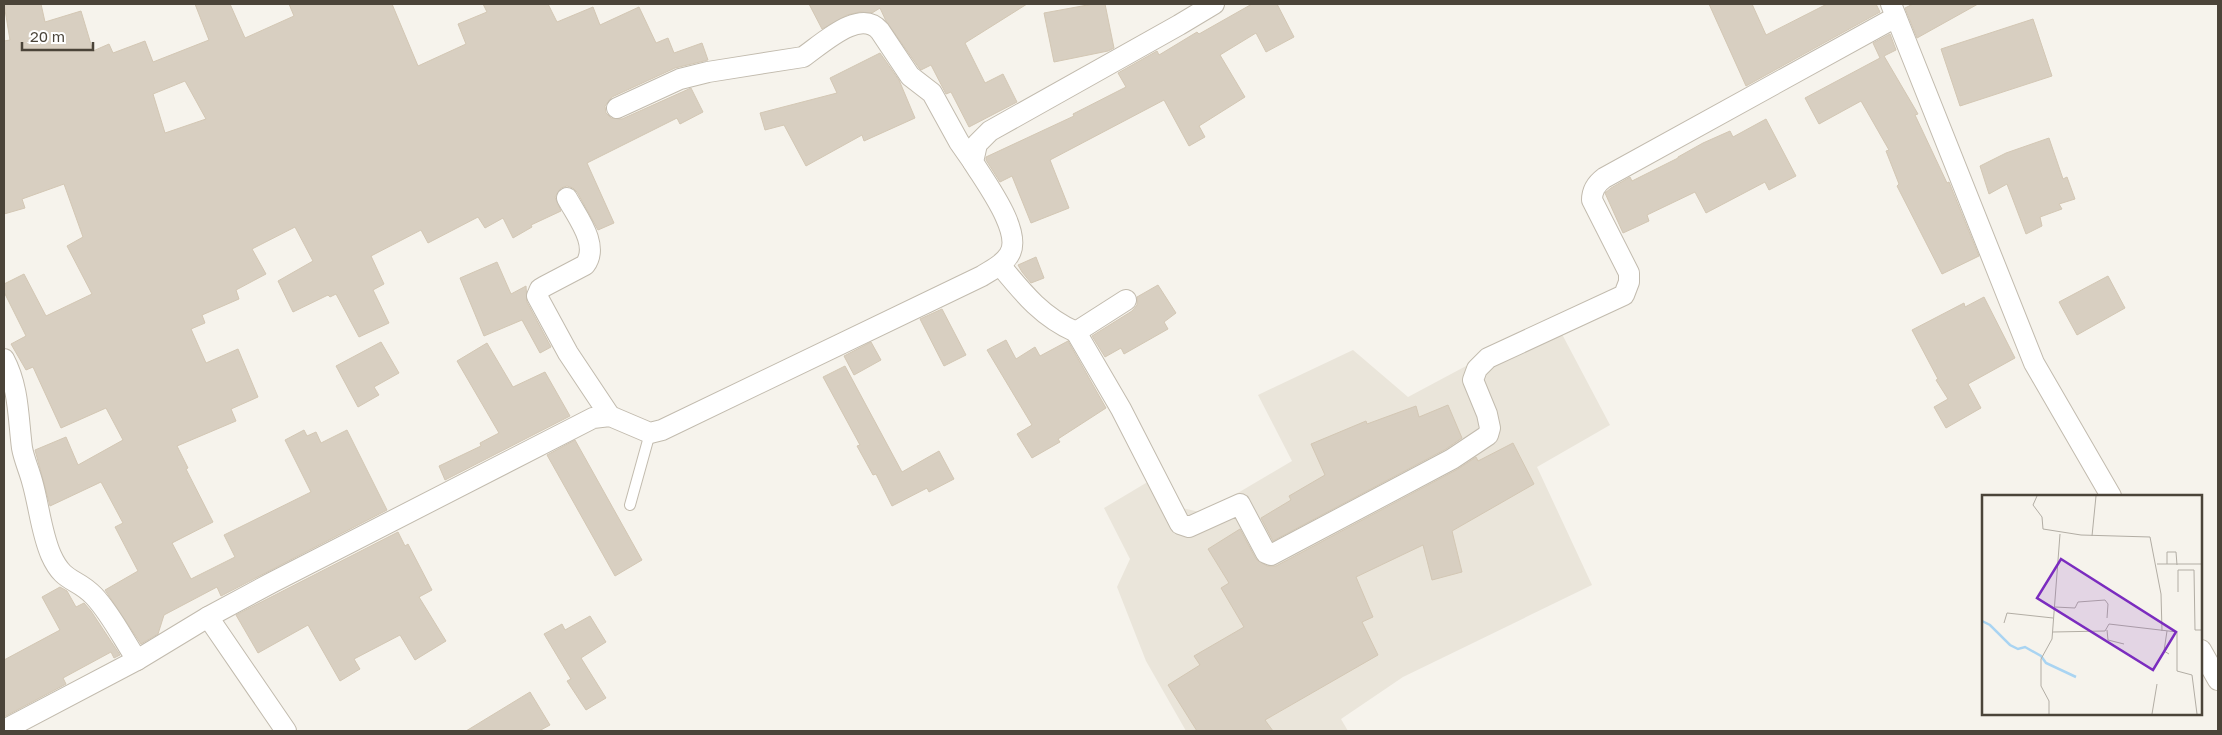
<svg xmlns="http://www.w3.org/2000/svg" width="2222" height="735" viewBox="0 0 2222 735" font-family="'Golos Text',sans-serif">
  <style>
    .residential { fill: #eae5da }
    .building { fill: #d8cfc1; stroke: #d3c7b4; fill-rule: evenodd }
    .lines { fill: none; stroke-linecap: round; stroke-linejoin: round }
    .lane-casing { stroke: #c2bbae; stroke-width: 12 }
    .street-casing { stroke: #c2bbae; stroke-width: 22 }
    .lane { stroke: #fff; stroke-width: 10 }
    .street { stroke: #fff; stroke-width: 20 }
    .inset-river { fill: none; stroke: #a9d4f2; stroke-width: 2.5 }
    .inset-road { fill: none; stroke: #b2ada4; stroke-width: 1 }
    .view { fill: #7b2cbf; fill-opacity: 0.15; stroke: #7b2cbf; stroke-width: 2.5 }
    .inset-edge { fill: none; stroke: #4b4439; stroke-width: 2.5 }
  </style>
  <rect width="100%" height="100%" fill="#f6f3ec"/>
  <polygon class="residential" points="1554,319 1610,425 1537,467 1592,585 1403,677 1341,719 1348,731 1186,731 1146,661 1117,587 1130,559 1104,508 1161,474 1182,508 1204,513 1292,461 1258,395 1353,350 1408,397"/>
  <g class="building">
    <path d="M4 4H41L45 22 81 11 93 51 109 44 113 53 145 41 153 62 209 40 195 4H230L245 38 294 16 289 4H392L418 66 466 44 458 24 487 12 483 4H548L557 22 593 7 600 25 639 7 656 43 668 38 674 53 702 43 708 60 675 68 612 97 605 106 606 113 611 118 622 119 691 88 703 112 680 124 677 118 587 163 614 223 598 230 577 192 573 188 567 186 561 188 555 197 561 211 531 225 532 227 513 238 503 218 485 228 478 217 428 243 421 230 371 256 384 284 373 290 389 323 359 337 336 294 330 297 328 295 293 312 278 281 313 261 295 227 252 249 266 274 236 290 239 299 202 315 205 323 191 329 206 363 238 349 258 397 231 409 236 421 177 446 188 468 186 469 213 522 172 543 191 579 235 557 224 535 311 492 285 440 304 430 307 436 316 432 321 443 347 430 387 510 221 596 217 587 164 615 158 634 141 644 105 590 138 571 115 527 123 523 101 482 50 506 35 450 66 437 78 465 123 440 106 408 61 428 33 367 26 370 11 344 26 336 4 292V284L24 274 46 316 92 294 67 246 83 237 64 184 22 199 25 208 4 214V41L10 40ZM185 81 206 119 165 133 153 94Z"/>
    <polygon points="809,4 1027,4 965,43 985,83 1003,74 1017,102 969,127 951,92 946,94 931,65 921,70 919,68 886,21 880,8 872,13 860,12 847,15 822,29"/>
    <polygon points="1093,4 1105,4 1114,48 1108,51 1054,62 1044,13"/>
    <polygon points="1252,4 1277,4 1294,37 1266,52 1256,33 1220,55 1245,97 1199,126 1205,137 1189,146 1164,100 1050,160 1069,208 1031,223 1012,176 1000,182 986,160 986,157 1074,116 1073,114 1126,87 1118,73 1157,51 1159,55 1197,32 1199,34"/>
    <polygon points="1709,4 1752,4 1766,35 1827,4 1876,4 1880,12 1746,86"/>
    <polygon points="1913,4 1978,4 1917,38 1905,8"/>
    <polygon points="2033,19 2052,76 1960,106 1941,49"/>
    <polygon points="1890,34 1896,50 1884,56 1918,114 1915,115 1947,183 1949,182 1979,256 1942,274 1897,186 1899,184 1886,151 1889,150 1861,101 1819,124 1805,98 1880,58 1873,43"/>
    <polygon points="880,53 899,80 915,118 864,141 862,135 806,166 784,125 765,130 760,113 837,93 830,78"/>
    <polygon points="1766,119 1796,176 1769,190 1765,182 1706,213 1695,192 1647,215 1649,221 1623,233 1605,193 1611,188 1630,177 1632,181 1678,158 1678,157 1703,143 1730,131 1733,137"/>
    <polygon points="2049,138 2063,179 2067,177 2075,199 2059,204 2062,209 2040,217 2042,226 2026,234 2007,184 1989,194 1980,166 2006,153"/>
    <polygon points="1036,257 1044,278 1031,283 1022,272 1018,265"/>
    <polygon points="497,262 511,294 526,286 527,302 551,347 540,353 522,320 484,336 460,278"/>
    <polygon points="2108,276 2125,308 2077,335 2059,302"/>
    <polygon points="1158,285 1176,313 1164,322 1168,329 1124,354 1121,348 1105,357 1092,336 1132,311 1137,305 1137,297"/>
    <polygon points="1984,297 2015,358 1968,384 1981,408 1946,428 1934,407 1948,399 1936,380 1938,379 1912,330 1964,303 1965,307"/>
    <polygon points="942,309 966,355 944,366 920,319"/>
    <polygon points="1006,340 1016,359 1035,347 1040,356 1068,341 1106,408 1058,439 1060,442 1032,458 1017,434 1032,425 987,350"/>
    <polygon points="381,342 399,373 374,387 379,395 358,407 336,366"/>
    <polygon points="871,342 881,360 854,375 844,356"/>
    <polygon points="487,343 513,387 545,372 570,416 445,480 439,466 481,446 480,443 499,433 457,361"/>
    <polygon points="845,366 902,472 939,451 954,479 929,492 927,488 892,506 876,474 873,475 857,446 860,445 823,377"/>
    <polygon points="1448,405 1462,438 1446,449 1273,541 1261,518 1291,500 1289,496 1325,475 1311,444 1366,421 1367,424 1416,406 1419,417"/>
    <polygon points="575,440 642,560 615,576 547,455"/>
    <polygon points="1513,443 1534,484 1452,531 1462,572 1432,580 1423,545 1356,577 1373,617 1362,622 1378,655 1265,720 1273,731 1197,731 1168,685 1200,665 1194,656 1244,627 1221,588 1229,583 1208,549 1240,529 1256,559 1267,566 1276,566 1458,469 1476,457 1478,461"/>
    <polygon points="398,532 405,546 408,544 432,590 419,597 446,641 415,660 400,635 354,659 360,669 340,681 308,625 258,653 236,615"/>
    <polygon points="60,587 67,591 76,607 84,603 91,611 120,655 114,658 111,652 63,678 66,684 4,717 4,660 60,630 42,597"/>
    <polygon points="590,616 606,642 581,658 606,698 586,710 567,681 571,679 544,634 562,624 565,630"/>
    <polygon points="530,692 550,725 539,731 466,731"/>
  </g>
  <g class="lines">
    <defs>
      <polyline id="lane" points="630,505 650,433"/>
      <g id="street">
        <polyline points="1891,4 2034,363 2111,496"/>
        <path d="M617 108 680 79 708 72 803 57C821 45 860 7 880 31L910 76 932 93 959 142 973 162"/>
        <path d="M567 198C577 217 600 245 585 265L545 286 540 289 537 296 568 353 610 416"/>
        <path d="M1000 265C1023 293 1042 317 1076 332L1126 300"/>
        <path d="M1076 332 1121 409 1180 524 1189 527 1240 504 1266 553 1271 555 1452 459 1488 435 1490 428 1487 414 1473 380 1477 369 1488 358 1624 295 1629 282V273L1592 200C1592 190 1596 184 1604 178L1896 17"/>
        <path d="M4 359C19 387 18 417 22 448 24 459 29 470 32 481 39 505 41 532 51 555 64 584 76 577 94 596 111 614 123 639 137 660"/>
        <polyline points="208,617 286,731"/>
        <polyline points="2201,650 2218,680"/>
        <path d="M4 730 137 660 208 617 273 582 593 418 610 416 650 433 662 430 982 276C991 270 1003 265 1009 255 1024 233 985 182 973 162L977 144 990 131 1179 25 1214 4"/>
      </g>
    </defs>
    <use href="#lane" class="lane-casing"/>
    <use href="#street" class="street-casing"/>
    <use href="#lane" class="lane"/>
    <use href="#street" class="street"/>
  </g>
  <g transform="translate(1982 495)">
    <rect width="220" height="220" fill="#f6f3ec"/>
    <path class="inset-river" d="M0 126 8 130 28 150 36 154 43 152 59 161 64 168 94 182"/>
    <path class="inset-road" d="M55 1 51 10 60 22 61 34 99 40 168 42 179 99 180 136M110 41 114 1M175 69H220M185 69V57H194L195 70M196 97V75H212L213 135H220M73 112 93 113 96 107 123 105 126 109 125 123M22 128 25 118 71 123M125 135 126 145 142 149M185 136 182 156 187 159M71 137 123 136 127 129 195 137V176L210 180 215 219M67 219V206L59 191V164L70 144 78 39M170 219 175 189"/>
    <path class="view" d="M79 64 194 137 171 175 55 103Z"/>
    <rect width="220" height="220" class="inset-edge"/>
  </g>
  <rect width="2222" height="735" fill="none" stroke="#4b4439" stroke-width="10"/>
  <path d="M22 42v8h71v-8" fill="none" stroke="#4b4439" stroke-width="2.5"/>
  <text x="30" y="42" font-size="15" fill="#4b4439" stroke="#ffffff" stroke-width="4" paint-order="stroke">20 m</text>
</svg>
